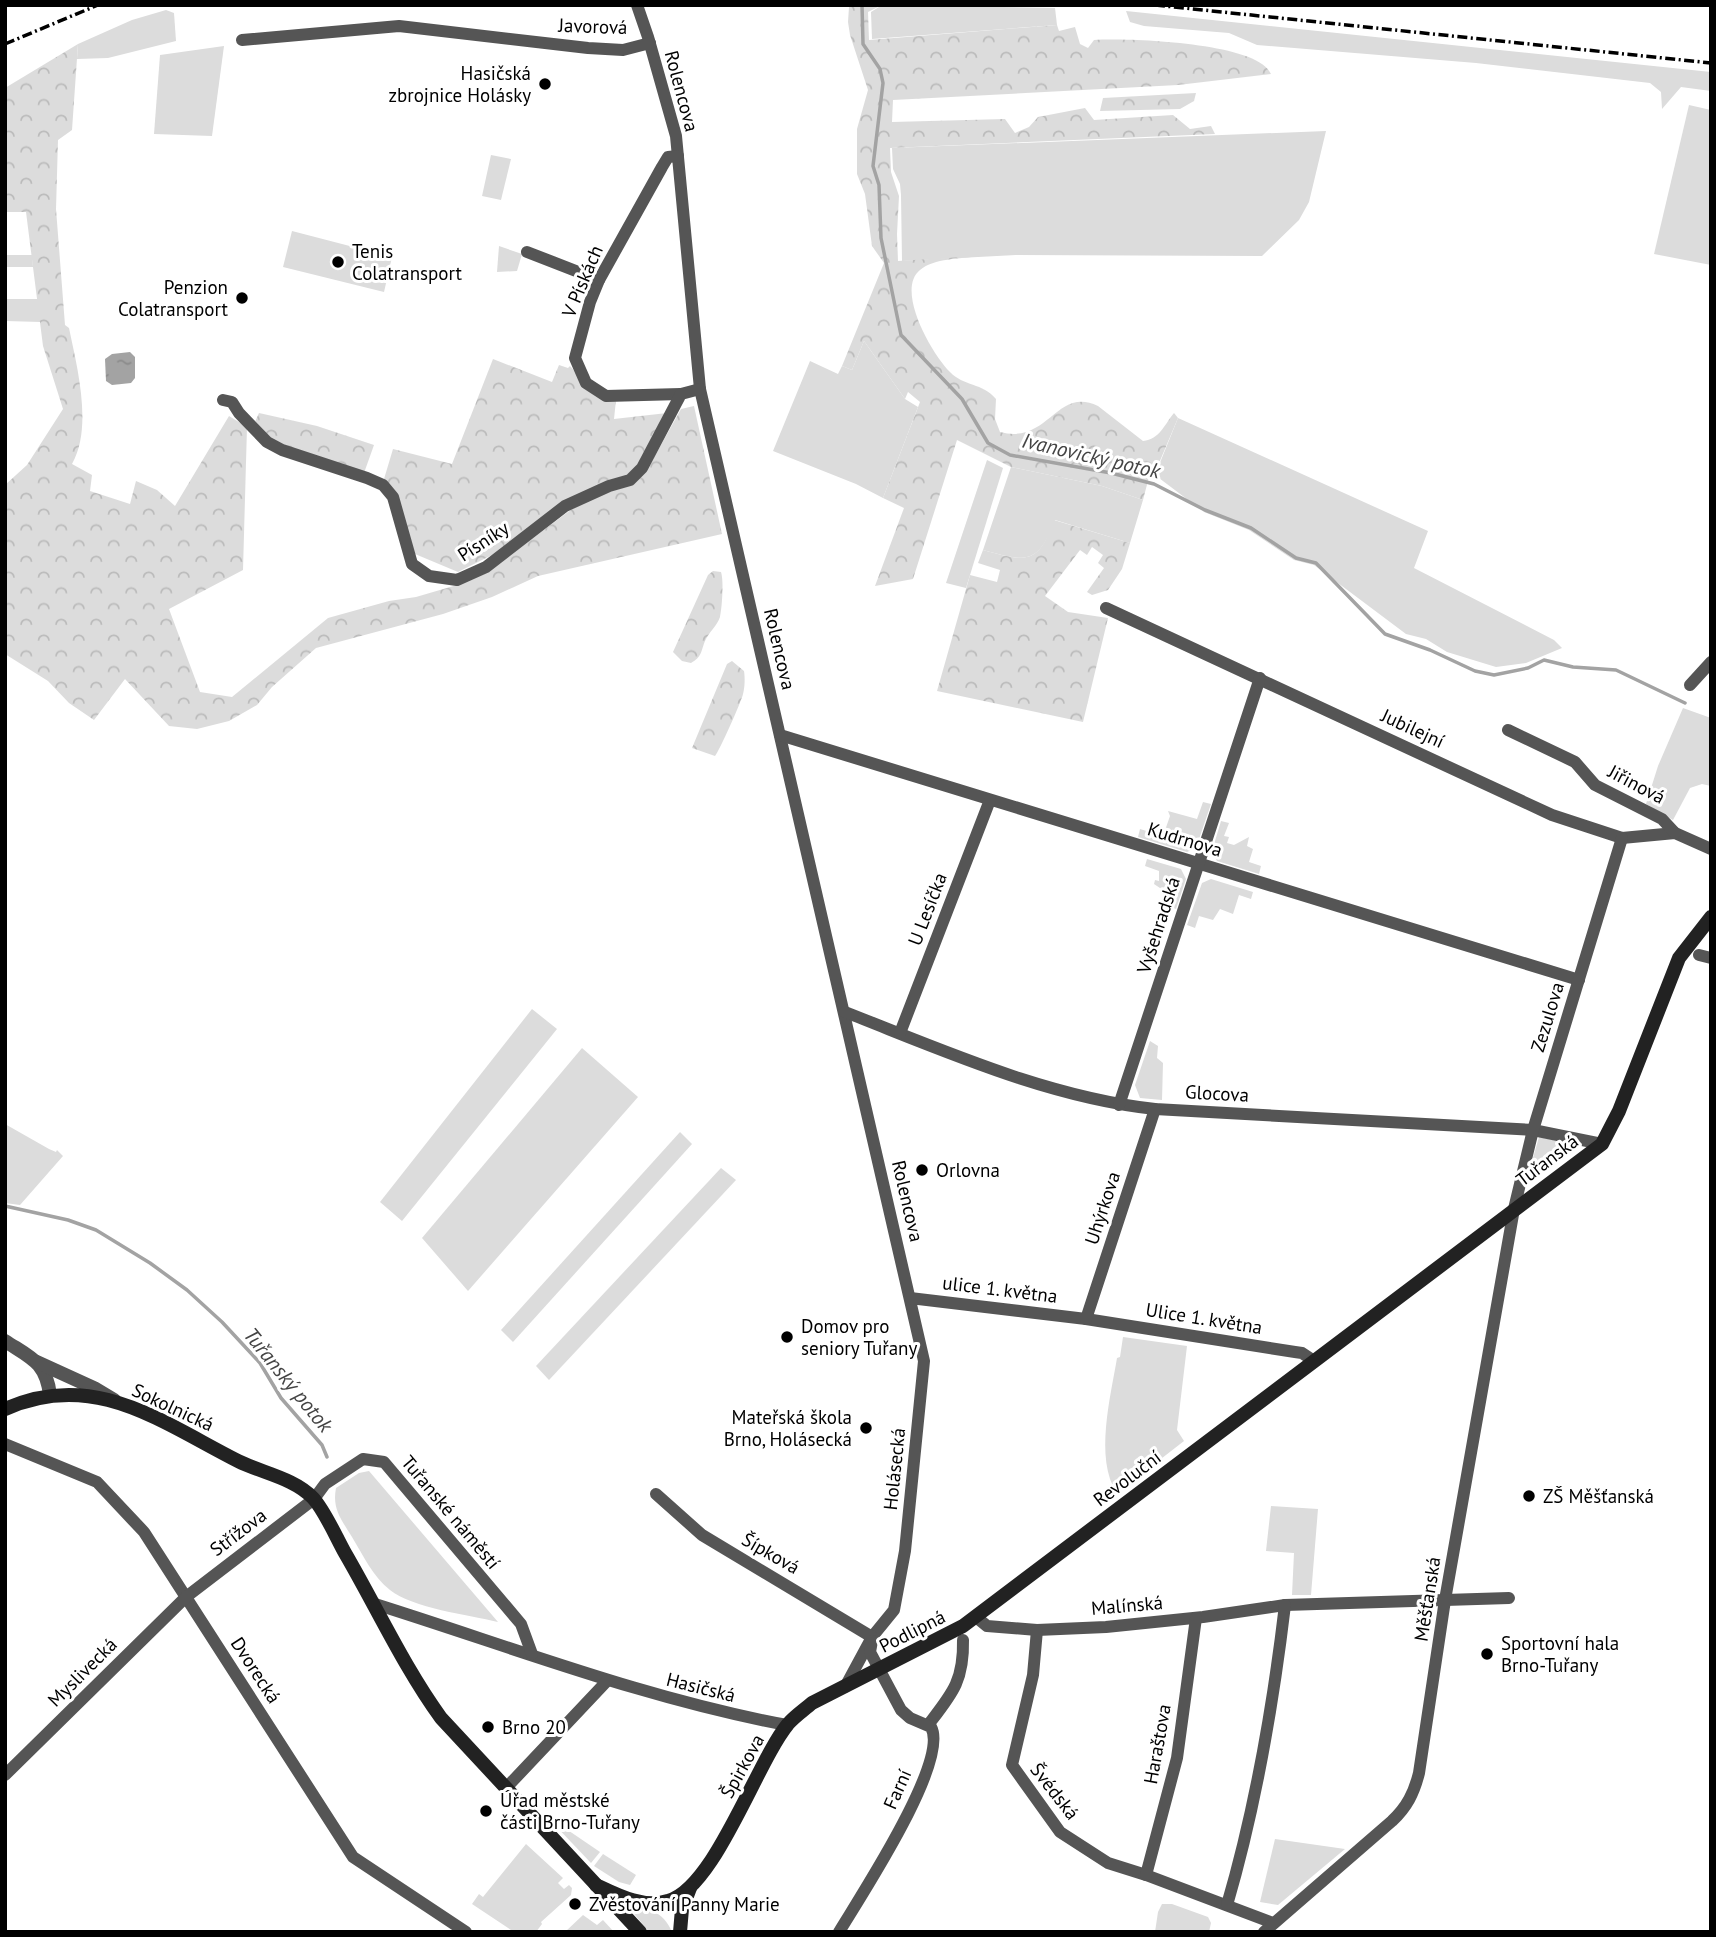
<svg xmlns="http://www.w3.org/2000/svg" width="1716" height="1937" viewBox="0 0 1716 1937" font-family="'PT Sans',sans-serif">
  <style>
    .green { fill: #dcdcdc }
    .forest { fill: url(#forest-crowns) }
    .water { fill: url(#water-ripples) }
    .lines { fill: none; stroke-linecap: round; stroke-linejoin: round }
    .stream { stroke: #a3a3a3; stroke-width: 3.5 }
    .minor { stroke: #555; stroke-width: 12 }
    .tertiary { stroke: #555; stroke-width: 14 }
    .secondary { stroke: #222; stroke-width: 14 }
    .rail { stroke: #000; stroke-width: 3.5; stroke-dasharray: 10 3.5 2 3.5; stroke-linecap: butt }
    .poi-dot { fill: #000; stroke: #fff; stroke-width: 2.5 }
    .labels { text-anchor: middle; stroke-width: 6; stroke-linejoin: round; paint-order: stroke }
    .street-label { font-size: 19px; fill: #000; stroke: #fff }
    .poi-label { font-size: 19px; fill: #000; stroke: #fff; text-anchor: start }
    .water-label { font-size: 21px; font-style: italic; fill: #444; stroke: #fff }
  </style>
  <defs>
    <pattern id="forest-crowns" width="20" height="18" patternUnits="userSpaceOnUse" patternTransform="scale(1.75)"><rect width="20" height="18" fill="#dcdcdc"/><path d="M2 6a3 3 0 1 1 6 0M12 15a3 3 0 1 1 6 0" fill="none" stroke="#bbb"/></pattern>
    <pattern id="water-ripples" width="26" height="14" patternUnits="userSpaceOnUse" patternTransform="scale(1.75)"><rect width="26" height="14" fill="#a3a3a3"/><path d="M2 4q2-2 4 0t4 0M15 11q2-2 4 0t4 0" fill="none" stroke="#8b8b8b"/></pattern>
  </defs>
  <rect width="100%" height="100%" fill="#fff"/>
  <g class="green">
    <polygon points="882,5 1055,8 1057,25 872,39 871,12"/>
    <polygon points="166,10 174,13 176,41 108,58 77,59 78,44 132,20"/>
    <polygon points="1126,11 1711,72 1711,91 1681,87 1662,109 1661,92 1650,83 1476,63 1257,45 1229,33 1144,26 1130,22"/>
    <polygon points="224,46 212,136 154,134 160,55"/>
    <polygon points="1689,105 1711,110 1711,265 1654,254"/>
    <polygon points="1326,131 1309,202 1299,220 1262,256 1016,255 902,261 901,195 900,184 893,169 892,148"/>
    <polygon points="491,155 511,159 501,200 482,196"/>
    <polygon points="292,231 392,257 384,292 283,267"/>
    <polygon points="499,246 522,254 517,271 497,272"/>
    <polygon points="5,255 32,255 33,267 5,267"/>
    <polygon points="5,299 38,299 41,322 5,321"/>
    <polygon points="864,341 905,399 918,407 883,498 856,484 773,451 810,361 838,374 842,366 852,370"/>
    <polygon points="1178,418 1428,531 1414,568 1554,640 1562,648 1526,663 1496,667 1447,652 1426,639 1406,634 1314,565 1294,560 1249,530 1204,512 1155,475"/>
    <polygon points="987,460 1003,468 966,588 946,583"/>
    <path d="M1011 467 1102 486 1143 500 1130 543 1055 520C1038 567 1024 561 983 550Z"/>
    <polygon points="1683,708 1711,718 1711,786 1702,784 1690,788 1673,820 1646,804 1658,766"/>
    <polygon points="1203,802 1211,804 1196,848 1187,852 1138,837 1140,829 1163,836 1170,816 1168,811 1197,819"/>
    <polygon points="1221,821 1229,823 1224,836 1229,837 1227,843 1234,845 1249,837 1247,846 1253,849 1249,862 1261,866 1259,874 1217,861 1212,851"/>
    <polygon points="1147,859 1181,869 1186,879 1176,909 1169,906 1173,892 1164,887 1163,890 1154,884 1155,880 1159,881 1159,871 1145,866"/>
    <polygon points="1211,879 1253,892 1251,899 1239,895 1233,914 1220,909 1213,920 1199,916 1195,928 1187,925 1202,883"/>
    <polygon points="532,1009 557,1029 402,1221 380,1202"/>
    <polygon points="1150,1041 1158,1046 1157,1058 1163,1063 1162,1100 1140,1098 1135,1085"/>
    <polygon points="582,1048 638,1097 468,1291 422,1238"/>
    <polygon points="5,1124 49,1149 56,1152 57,1150 63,1156 20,1205 5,1203"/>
    <polygon points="680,1132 692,1144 513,1342 501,1330"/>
    <polygon points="1539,1137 1575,1145 1533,1177 1528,1175"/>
    <polygon points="721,1168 736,1180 549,1380 536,1366"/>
    <path d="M1123 1337 1187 1346 1177 1430 1184 1441 1117 1493C1094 1459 1111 1395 1117 1358L1120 1357Z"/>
    <path d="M369 1471 498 1622C469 1615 412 1608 390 1590 373 1577 363 1555 352 1537 341 1519 332 1509 336 1488L359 1473Z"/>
    <polygon points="1271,1506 1318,1509 1311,1595 1292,1595 1294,1553 1266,1551"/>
    <polygon points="553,1820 600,1852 591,1863 552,1822"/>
    <polygon points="1275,1839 1345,1849 1278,1905 1260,1902"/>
    <polygon points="526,1844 563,1878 558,1883 564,1889 569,1885 572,1888 571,1895 541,1922 542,1924 536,1932 514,1932 472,1904 479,1894 483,1897"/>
    <polygon points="603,1854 636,1875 630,1885 619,1882 594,1866"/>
    <polygon points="1162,1904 1172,1904 1208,1917 1211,1923 1209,1932 1155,1932 1158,1912"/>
    <path d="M627 1905C648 1908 663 1911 672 1932H649Z"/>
    <polygon points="583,1915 597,1925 603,1920 614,1932 565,1932"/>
  </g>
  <g class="forest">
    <path d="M846 5H882L868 12 869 40 1057 25 1059 31 1075 27 1080 44 1088 48 1094 40C1126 38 1258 42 1271 74L1178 85 893 100 892 122 1005 119 1015 133 1029 127 1038 117 1085 108 1094 120 1173 115 1190 129 1211 126 1215 134 890 148 891 172 899 196 897 234 898 261 978 256C961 259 934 258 920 270 895 290 932 354 950 372 963 386 983 383 996 399L995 419 1000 432C1049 445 1056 386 1098 406L1143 441C1160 439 1164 425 1174 413L1178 418 1154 475 1150 473 1143 500 1102 486 1011 467 957 440 913 579 875 586 904 508 883 498 920 402 908 392 905 399 864 341 852 370 842 366 884 263 872 246 865 194 857 174V129L868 90 850 35 848 22 849 7Z"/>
    <path d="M78 44 72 130 58 140 56 209 65 325 69 328C77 367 93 427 72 464L92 475 90 491 130 504 136 481 157 490 175 506 229 416 247 427 243 570 169 609 200 692 232 697 328 618 389 601 416 597 457 585 489 571 572 509 647 470 681 409 694 406 722 534 538 576 492 597 443 614 316 648 272 687 257 705 229 721 197 729 169 726 125 679 94 720 69 703 48 681 5 654V485L27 465 63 409 43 346 26 212H5V88Z"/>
    <polygon points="1196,93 1194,101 1180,109 1100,111 1103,98"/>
    <path d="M493 359 552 382 559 365 568 368 570 366C587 384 587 398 616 400L614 419 667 413 639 464 628 474 494 554 458 572 415 554 384 479 393 449 452 464Z"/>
    <path d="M259 413 317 426 374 445 364 473C328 461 280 453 254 424Z"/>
    <path d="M1054 520 1130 543 1122 569 1108 590 1092 595 1087 592 1104 568 1098 563 1103 555 1092 547 1087 555 1080 550 1045 596 1068 612 1108 618 1083 722 937 691 970 575 997 582 1000 570 978 563 983 550C1024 561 1038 567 1054 520Z"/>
    <path d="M713 571 721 572C724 581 722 608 720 617 717 626 709 632 705 641 701 651 702 657 691 663L682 661 673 652 708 575Z"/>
    <path d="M732 661 744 671C745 677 745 687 743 694 742 700 719 752 715 756L692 748 727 664Z"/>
  </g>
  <polygon class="water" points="130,352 135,357 135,378 131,383 112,385 106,381 105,359 112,354"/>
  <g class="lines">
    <g class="stream">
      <polyline points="862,5 863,44 880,69 883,83 873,166 879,185 881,238 901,335 962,399 988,443 1010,455 1111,473 1154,484 1205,510 1251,528 1296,558 1316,563 1385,634 1430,650 1475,671 1494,675 1528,668 1544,660 1573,667 1616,670 1685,703"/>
      <polyline points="5,1206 68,1220 96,1230 150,1263 187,1290 222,1322 260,1363 281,1398 322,1445 327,1457"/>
    </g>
    <g class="minor">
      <polyline points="637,5 648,37 676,136 700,389 924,1361 905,1551 894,1610 872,1637 845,1687"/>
      <polyline points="242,40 399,26 588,48 623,50 650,43"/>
      <polyline points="678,156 668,157 662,167 599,280 590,302 575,358 586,383 606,396 681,394"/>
      <polyline points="527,252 599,280"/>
      <polyline points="223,400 232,402 239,413 267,442 282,450 367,478 383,485 393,497 412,564 429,576 457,580 486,567 565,506 609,486 630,480 642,468 681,394 700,389"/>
      <polyline points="1106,608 1552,815 1622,838 1675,833 1711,849"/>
      <polyline points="1690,685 1711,662"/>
      <polyline points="1508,730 1575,762 1595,785 1662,819 1675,833"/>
      <polyline points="780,735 1579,980"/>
      <polyline points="1699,955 1711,958"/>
      <path d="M845 1012C945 1051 1047 1097 1155 1109L1533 1130 1602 1144"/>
      <polyline points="900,1033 990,800"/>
      <polyline points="1119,1105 1260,678"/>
      <polyline points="910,1298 1086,1319 1295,1352 1302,1353 1314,1361"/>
      <polyline points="1086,1319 1155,1109"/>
      <polyline points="5,1444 97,1482 144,1532 353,1857 466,1932"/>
      <polyline points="656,1494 702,1535 872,1637"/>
      <path d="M375 1604C512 1647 646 1699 787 1725"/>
      <polyline points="976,1617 987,1626 1037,1630 1106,1627 1203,1617 1285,1605 1509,1598"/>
      <polyline points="1037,1630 1033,1675 1012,1765 1060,1832 1108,1863 1146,1875 1273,1923"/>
      <path d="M928 1725C952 1694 964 1681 963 1640"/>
      <polyline points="5,1775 186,1597 314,1499 325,1484 363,1459 384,1462 521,1624 532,1654"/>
      <polyline points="506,1788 607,1681"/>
      <polyline points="1146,1875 1177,1758 1196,1618"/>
      <path d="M1227 1905C1256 1806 1273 1706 1285 1605"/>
      <path d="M839 1932C860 1897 950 1761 931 1727L910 1718 901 1710 870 1652 872 1641"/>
      <path d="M1264 1932 1392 1821C1407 1807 1414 1793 1419 1773L1445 1600 1514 1209 1533 1130 1622 838"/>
    </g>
    <g class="tertiary">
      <path d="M5 1341C31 1358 46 1362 50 1395"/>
      <polyline points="37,1362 94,1388 114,1400"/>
    </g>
    <g class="secondary">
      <path d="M5 1409C94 1369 161 1422 238 1461 262 1473 294 1478 313 1498 325 1511 336 1537 345 1553 377 1608 404 1667 441 1718L640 1932"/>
      <path d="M596 1885C617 1895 644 1909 668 1901 715 1888 756 1763 788 1724 795 1716 804 1710 812 1703L963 1626 1602 1144 1619 1111 1679 958 1711 917"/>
      <polyline points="680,1932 682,1909 690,1888"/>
    </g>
    <g class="rail">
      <polyline points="1155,5 1711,63"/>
      <polyline points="5,44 98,5"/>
    </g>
  </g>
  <g class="poi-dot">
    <circle cx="545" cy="84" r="7"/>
    <circle cx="338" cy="262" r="7"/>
    <circle cx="242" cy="298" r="7"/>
    <circle cx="922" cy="1170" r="7"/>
    <circle cx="787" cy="1337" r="7"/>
    <circle cx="866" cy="1428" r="7"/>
    <circle cx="1529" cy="1496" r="7"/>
    <circle cx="1487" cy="1654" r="7"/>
    <circle cx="488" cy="1727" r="7"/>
    <circle cx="486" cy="1811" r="7"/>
    <circle cx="575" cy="1904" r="7"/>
  </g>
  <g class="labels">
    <g class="street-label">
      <text transform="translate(593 26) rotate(2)" y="7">Javorová</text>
      <text transform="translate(682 91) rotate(75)" y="7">Rolencova</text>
      <text transform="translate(582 281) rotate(-67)" y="7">V Pískách</text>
      <text transform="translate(483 541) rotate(-33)" y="7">Písníky</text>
      <text transform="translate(780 649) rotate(77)" y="7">Rolencova</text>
      <text transform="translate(1413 728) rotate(25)" y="7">Jubilejní</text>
      <text transform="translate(1637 784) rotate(28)" y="7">Jiřinová</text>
      <text transform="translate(1185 839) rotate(17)" y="7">Kudrnova</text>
      <text transform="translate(927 909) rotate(-69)" y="7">U Lesíčka</text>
      <text transform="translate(1158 925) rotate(-72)" y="7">Vyšehradská</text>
      <text transform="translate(1547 1017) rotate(-73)" y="7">Zezulova</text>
      <text transform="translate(1217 1093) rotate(3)" y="7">Glocova</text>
      <text transform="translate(1547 1160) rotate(-37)" y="7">Tuřanská</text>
      <text transform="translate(908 1201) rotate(77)" y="7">Rolencova</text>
      <text transform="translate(1102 1208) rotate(-72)" y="7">Uhýrkova</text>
      <text transform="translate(1000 1289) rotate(7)" y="7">ulice 1. května</text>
      <text transform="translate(1204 1318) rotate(9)" y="7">Ulice 1. května</text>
      <text transform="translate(173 1407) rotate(25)" y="7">Sokolnická</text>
      <text transform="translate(894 1469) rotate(-84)" y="7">Holásecká</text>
      <text transform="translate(1127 1478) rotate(-37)" y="7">Revoluční</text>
      <text transform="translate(451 1512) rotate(50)" y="7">Tuřanské náměstí</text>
      <text transform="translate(238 1532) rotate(-37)" y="7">Střížova</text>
      <text transform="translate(771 1553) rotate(30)" y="7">Šípková</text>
      <text transform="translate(1427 1599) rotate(-81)" y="7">Měšťanská</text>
      <text transform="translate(1127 1605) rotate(-5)" y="7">Malínská</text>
      <text transform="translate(912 1631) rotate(-27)" y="7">Podlipná</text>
      <text transform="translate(256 1670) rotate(57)" y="7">Dvorecká</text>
      <text transform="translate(82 1672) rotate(-45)" y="7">Myslivecká</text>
      <text transform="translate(701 1687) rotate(14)" y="7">Hasičská</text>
      <text transform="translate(1157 1744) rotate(-80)" y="7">Haraštova</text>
      <text transform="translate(742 1766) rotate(-61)" y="7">Špirkova</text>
      <text transform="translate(897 1789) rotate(-66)" y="7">Farní</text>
      <text transform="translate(1055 1791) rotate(52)" y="7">Švédská</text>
    </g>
    <g class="poi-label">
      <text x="531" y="80" text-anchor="end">Hasičská<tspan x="531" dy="22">zbrojnice Holásky</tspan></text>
      <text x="352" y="258">Tenis<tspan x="352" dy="22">Colatransport</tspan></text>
      <text x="228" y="294" text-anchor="end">Penzion<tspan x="228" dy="22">Colatransport</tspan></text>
      <text x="936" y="1177">Orlovna</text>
      <text x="801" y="1333">Domov pro<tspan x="801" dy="22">seniory Tuřany</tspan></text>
      <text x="852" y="1424" text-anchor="end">Mateřská škola<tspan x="852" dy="22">Brno, Holásecká</tspan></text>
      <text x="1543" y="1503">ZŠ Měšťanská</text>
      <text x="1501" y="1650">Sportovní hala<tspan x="1501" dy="22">Brno-Tuřany</tspan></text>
      <text x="502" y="1734">Brno 20</text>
      <text x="500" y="1807">Úřad městské<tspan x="500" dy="22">části Brno-Tuřany</tspan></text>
      <text x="589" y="1911">Zvěstování Panny Marie</text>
    </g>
    <g class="water-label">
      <text transform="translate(1091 456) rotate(13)" y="7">Ivanovický potok</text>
      <text transform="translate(288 1380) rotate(51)" y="7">Tuřanský potok</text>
    </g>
  </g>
  <rect width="1716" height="1937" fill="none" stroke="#000000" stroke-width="14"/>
</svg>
